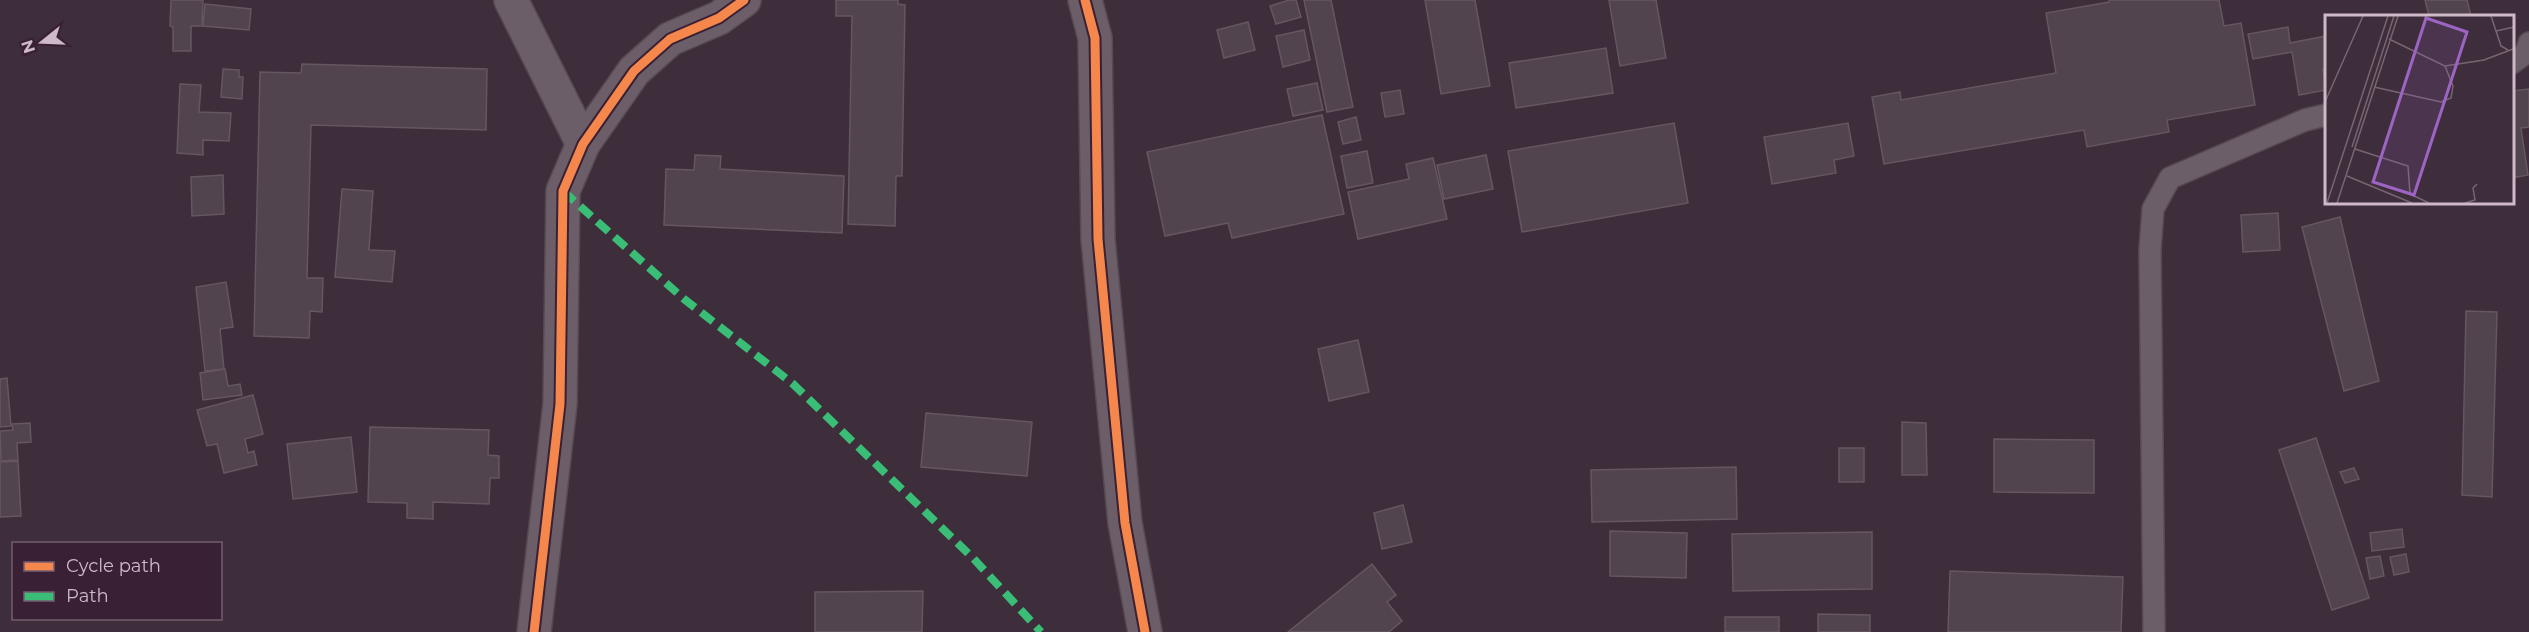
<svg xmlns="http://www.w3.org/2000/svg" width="2529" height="632" viewBox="0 0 2529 632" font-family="Montserrat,sans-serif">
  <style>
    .building { fill: #52444e; stroke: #655661; stroke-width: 1.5 }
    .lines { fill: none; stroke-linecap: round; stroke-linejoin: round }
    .service-casing { stroke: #554952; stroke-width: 24 }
    .minor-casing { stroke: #554952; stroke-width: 36 }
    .service { stroke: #6c5e68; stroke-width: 21 }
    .minor { stroke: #6c5e68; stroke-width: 33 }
    .quiet { stroke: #3abd76; stroke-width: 8; stroke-dasharray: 15 8; stroke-linecap: butt }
    .cycleway-casing { stroke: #3a2034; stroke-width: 13 }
    .cycleway { stroke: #f5874c; stroke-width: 9 }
    .inset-road { fill: none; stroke: #786573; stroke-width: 1.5 }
    .view { fill: #9c64c3; fill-opacity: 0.15; stroke: #9c64c3; stroke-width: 3 }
    .inset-edge { fill: none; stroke: #ceb9c8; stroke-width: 3 }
  </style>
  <rect width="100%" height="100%" fill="#3e2d3a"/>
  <g class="building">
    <polygon points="171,0 203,0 202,26 191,26 191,51 173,51 173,27 170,26"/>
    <polygon points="836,0 898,0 898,4 905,5 902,176 896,176 895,226 848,224 852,16 836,16"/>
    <polygon points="1289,0 1296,0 1301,17 1276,24 1270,6"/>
    <polygon points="1304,0 1331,0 1353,107 1327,112"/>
    <polygon points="1425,0 1475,0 1490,86 1441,94"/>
    <polygon points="1609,0 1656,0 1666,58 1620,66"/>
    <polygon points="2109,0 2219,0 2224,26 2241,23 2255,105 2167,120 2169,132 2087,147 2084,130 1884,164 1872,97 1900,92 1901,100 2056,73 2046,13 2109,2"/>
    <polygon points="2425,0 2467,0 2471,16 2429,16"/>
    <polygon points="205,4 251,9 249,30 203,26"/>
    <polygon points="1248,22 1255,50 1224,58 1217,30"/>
    <polygon points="2288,27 2290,43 2326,36 2326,69 2323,69 2326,90 2299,95 2292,52 2253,59 2248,34"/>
    <polygon points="1304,30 1310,60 1283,67 1276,36"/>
    <polygon points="1606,48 1613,93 1516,108 1509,63"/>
    <polygon points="302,64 487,69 486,130 311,125 307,278 323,278 322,312 310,311 309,338 254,336 260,72 301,73"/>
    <polygon points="223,69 239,70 239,77 243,77 242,99 221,97"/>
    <polygon points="1317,83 1323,110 1293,116 1287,89"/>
    <polygon points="180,84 201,85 199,112 231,113 229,141 203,140 203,155 177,153"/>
    <polygon points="2529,89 2529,127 2521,128 2528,175 2512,178 2512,91"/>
    <polygon points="1400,90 1404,114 1385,117 1381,93"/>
    <polygon points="1322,115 1344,214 1232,238 1228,223 1165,236 1147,152"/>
    <polygon points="1356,117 1361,140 1343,144 1338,122"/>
    <polygon points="1674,123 1688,203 1522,232 1508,151"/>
    <polygon points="1848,123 1854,156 1834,160 1836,173 1772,184 1764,137"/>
    <polygon points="1367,151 1373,183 1347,188 1341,156"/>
    <polygon points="695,155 721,156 720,169 844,176 842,233 664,225 666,169 694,170"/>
    <polygon points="1486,155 1493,189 1444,199 1437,165"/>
    <polygon points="1433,158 1447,219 1358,239 1348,192 1409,179 1406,164"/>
    <polygon points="223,175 224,214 192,216 191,177"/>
    <polygon points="342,189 373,191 369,250 395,251 392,282 335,277"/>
    <polygon points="2278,213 2280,250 2243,252 2241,215"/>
    <polygon points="2340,217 2379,381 2344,391 2302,227"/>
    <polygon points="226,282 233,327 220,329 224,369 205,371 196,287"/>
    <polygon points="2466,311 2497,312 2492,497 2462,495"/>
    <polygon points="1358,340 1369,392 1329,401 1318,349"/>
    <polygon points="225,369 228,386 240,384 242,395 203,400 200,373"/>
    <polygon points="7,378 11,426 0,427 0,379"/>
    <polygon points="253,395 263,434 245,439 248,453 254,451 257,465 224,473 217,444 207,446 197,410"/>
    <polygon points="926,413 1032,422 1027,476 921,467"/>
    <polygon points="1902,422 1926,423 1927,475 1902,475"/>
    <polygon points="30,423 31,442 17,443 18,460 1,461 0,431 13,430 12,424"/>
    <polygon points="370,427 489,430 488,455 499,456 499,478 490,478 489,504 433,502 433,519 407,518 407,503 368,502"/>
    <polygon points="351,437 357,492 293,499 287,444"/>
    <polygon points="2316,438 2369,598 2332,610 2279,450"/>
    <polygon points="1994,439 2094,440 2094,493 1994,492"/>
    <rect x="1839" y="448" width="25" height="34"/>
    <polygon points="18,461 21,516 0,517 0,462"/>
    <polygon points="1736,467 1737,519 1592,522 1591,470"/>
    <polygon points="2354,468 2359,479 2345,483 2340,472"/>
    <polygon points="1403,505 1412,542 1382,549 1374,513"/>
    <polygon points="2402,529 2404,547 2372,551 2370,533"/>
    <polygon points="1610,531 1687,533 1686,578 1610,576"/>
    <polygon points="1872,532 1872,589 1733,591 1732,534"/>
    <polygon points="2406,554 2409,572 2394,575 2390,557"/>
    <polygon points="2380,556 2384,576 2370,579 2366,558"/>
    <polygon points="1372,564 1396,595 1387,602 1402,621 1389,632 1288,632"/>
    <polygon points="1950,571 2123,577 2121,632 1948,632"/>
    <polygon points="923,591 922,632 815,632 815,592"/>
    <polygon points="1818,614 1870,615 1870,632 1818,632"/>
    <rect x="1725" y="617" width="54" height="15"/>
  </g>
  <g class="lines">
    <defs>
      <g id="service">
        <polyline points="2512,63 2526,53 2529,43"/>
        <polyline points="2154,632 2150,250 2153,209 2170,178 2305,120 2326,115"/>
      </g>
      <g id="minor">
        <polyline points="511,0 583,144"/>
        <polyline points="1085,0 1095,38 1098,239 1125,523 1145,632"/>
        <polyline points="534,632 560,404 563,191 583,144 634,71 670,39 719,18 744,0"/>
      </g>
    </defs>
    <use href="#service" class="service-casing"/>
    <use href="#minor" class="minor-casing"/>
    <use href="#service" class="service"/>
    <use href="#minor" class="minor"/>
    <polyline class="quiet" points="563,191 684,299 792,383 973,558 1041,632"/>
    <defs>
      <g id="cycleway">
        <polyline points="1085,0 1095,38 1098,239 1125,523 1145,632"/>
        <polyline points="534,632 560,404 563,191 583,144 634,71 670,39 719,18 744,0"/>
      </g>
    </defs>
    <use href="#cycleway" class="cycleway-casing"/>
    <use href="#cycleway" class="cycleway"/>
  </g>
  <g transform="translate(2325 15)">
    <rect width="189" height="189" fill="#3e2d3a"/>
    <path class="inset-road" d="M166 1 176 31 183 35M171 16 189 12M120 51 159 45 188 34M49 72 116 87 126 83 128 71 120 51 64 24M0 87 38 1M27 132 69 1M30 134 83 151 85 179 104 188M22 161 87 188M2 188 63 1M12 188 73 1M140 188 150 185 148 173 152 169"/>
    <path class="view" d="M101 3 142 17 89 180 48 167Z"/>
    <rect width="189" height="189" class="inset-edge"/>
  </g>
  <rect x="12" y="542" width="210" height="78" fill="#3a2034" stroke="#755d6f" stroke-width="1.5"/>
  <rect x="24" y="562" width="30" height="9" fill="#f5874c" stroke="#755d6f" stroke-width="1.5"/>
  <text x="66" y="572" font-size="18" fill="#ceb9c8">Cycle path</text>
  <rect x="24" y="592" width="30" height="9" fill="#3abd76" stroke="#755d6f" stroke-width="1.5"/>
  <text x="66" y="602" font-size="18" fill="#ceb9c8">Path</text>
  <g transform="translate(42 42) rotate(252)" stroke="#3a2034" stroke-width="4.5" paint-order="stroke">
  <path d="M0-4.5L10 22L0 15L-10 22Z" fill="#ceb9c8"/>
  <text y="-9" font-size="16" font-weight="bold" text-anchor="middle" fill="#ceb9c8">N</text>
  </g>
</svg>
